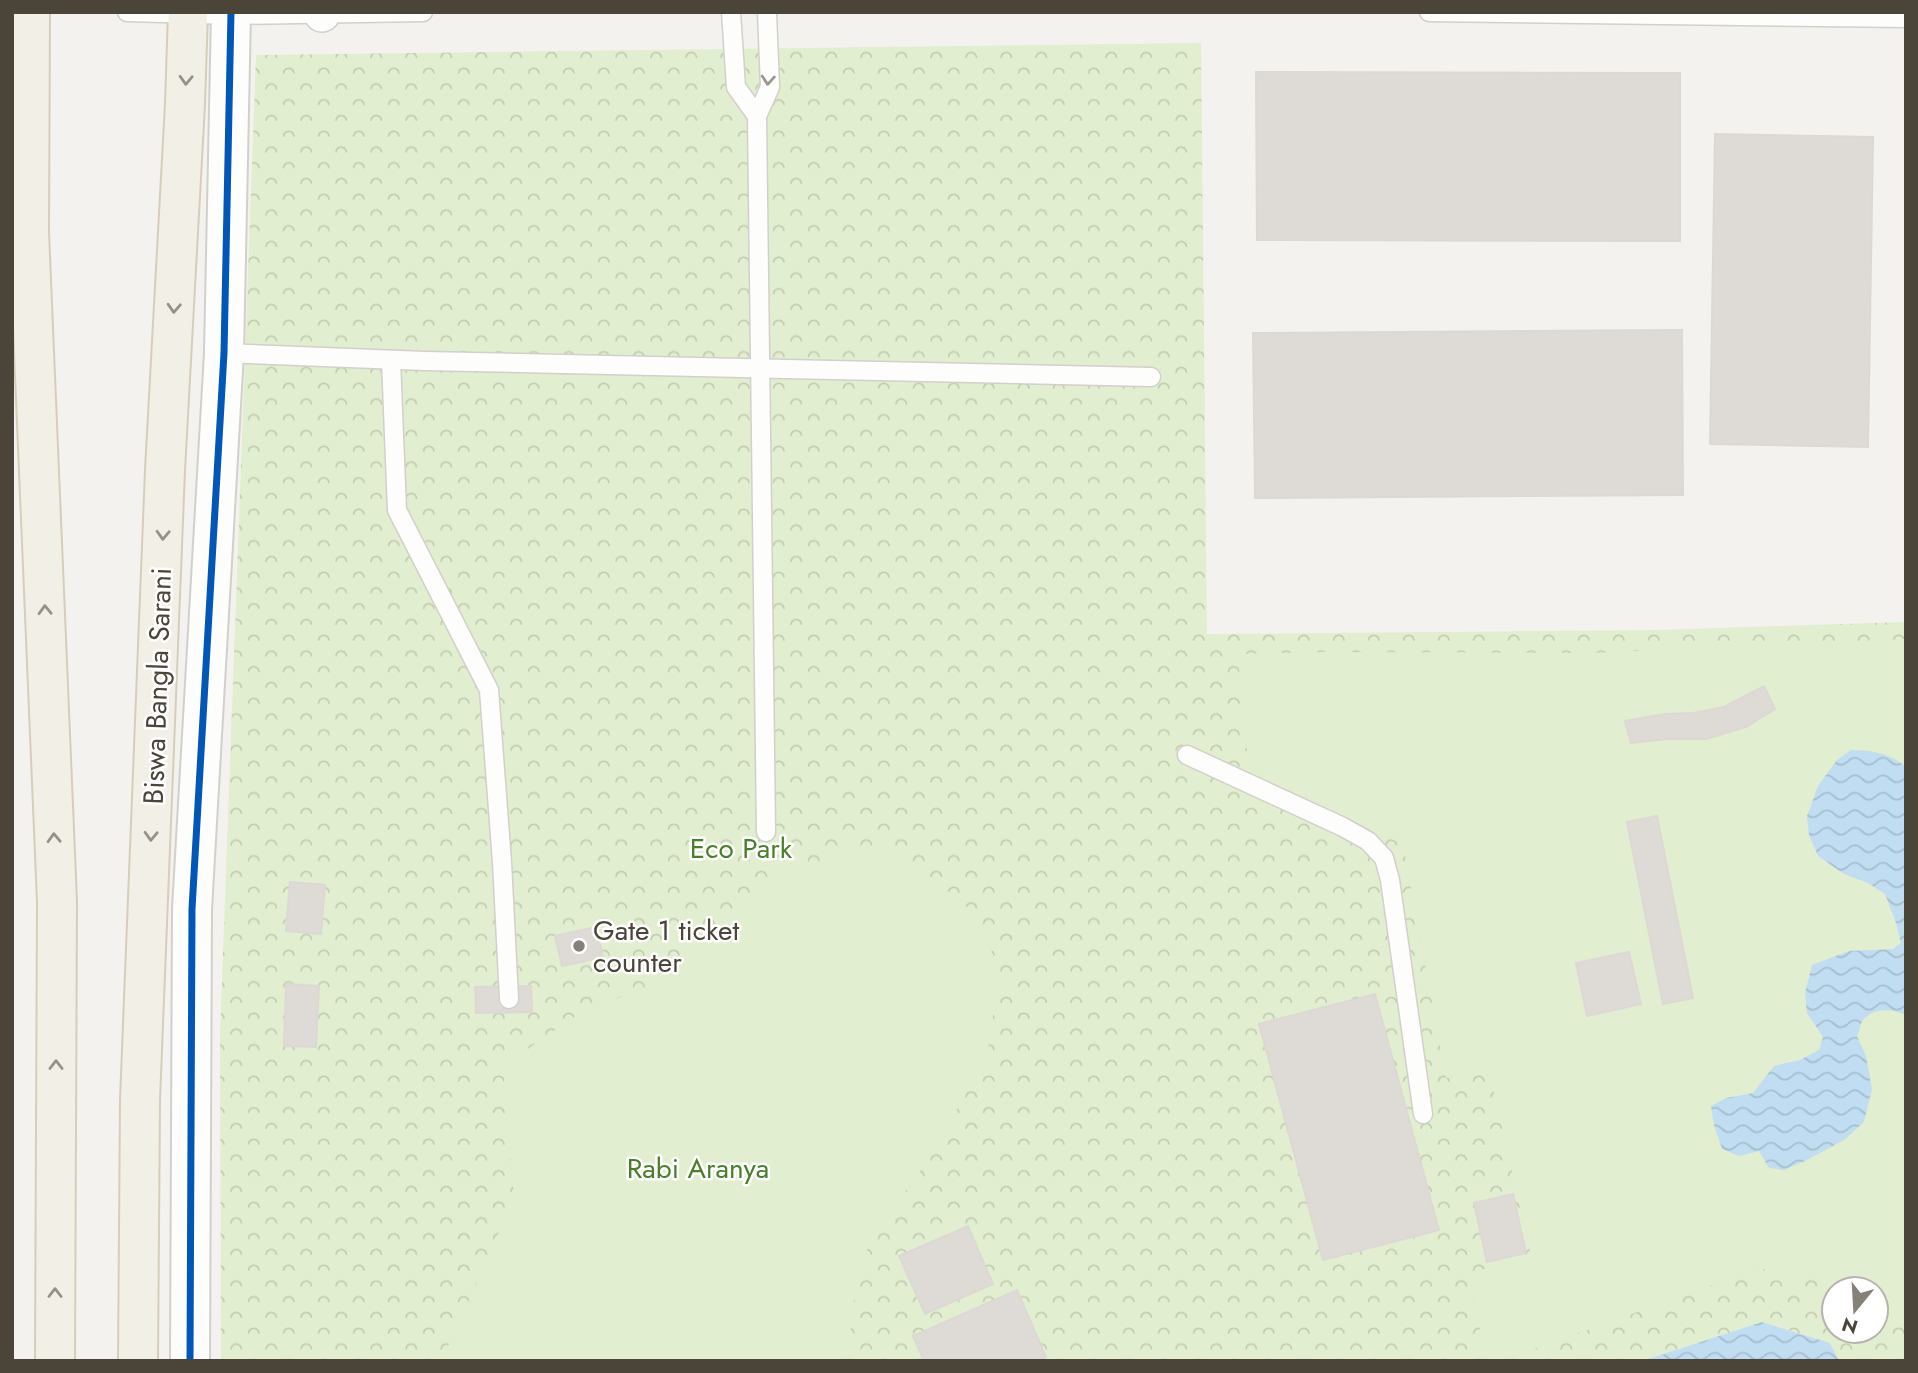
<svg xmlns="http://www.w3.org/2000/svg" width="1918" height="1373" viewBox="0 0 1918 1373" font-family="Jost,sans-serif">
  <style>
    .park { fill: url(#park-crowns); fill-rule: evenodd }
    .garden { fill: #e1eecf }
    .water { fill: url(#water-waves) }
    .building { fill: #dedbd6; stroke: #dcd9d4; stroke-width: 2 }
    .lines { fill: none; stroke-linecap: round; stroke-linejoin: round }
    .service-casing { stroke: #d2d0cb; stroke-width: 21 }
    .minor-casing { stroke: #d2d0cb; stroke-width: 38 }
    .tertiary-casing { stroke: #d2d0cb; stroke-width: 42 }
    .primary-casing { stroke: #d6cebb; stroke-width: 42 }
    .service { stroke: #fdfdfc; stroke-width: 18 }
    .minor { stroke: #fdfdfc; stroke-width: 35 }
    .tertiary { stroke: #fdfdfc; stroke-width: 38 }
    .primary { stroke: #f2efe6; stroke-width: 38 }
    .cycleway-casing { stroke: #fff; stroke-width: 11 }
    .cycleway { stroke: #0057b8; stroke-width: 7 }
    .oneway { stroke: #969187 }
    .oneway2 { stroke: #9b9791 }
    .poi-dot { fill: #868178; stroke: #fff; stroke-width: 2.5 }
    .labels { text-anchor: middle; stroke-width: 5; stroke-linejoin: round; paint-order: stroke }
    .street-label { font-size: 28px; fill: #4b4439; stroke: #fff }
    .park-label { font-size: 28px; fill: #4a7f2a; stroke: #fff }
    .poi-label { font-size: 28px; fill: #4b4439; stroke: #fff; text-anchor: start }
  </style>
  <defs>
    <pattern id="park-crowns" width="20" height="18" patternUnits="userSpaceOnUse" patternTransform="scale(1.75)"><rect width="20" height="18" fill="#e1eecf"/><path d="M2 6a3 3 0 1 1 6 0M12 15a3 3 0 1 1 6 0" fill="none" stroke="#c3cdb2"/></pattern>
    <pattern id="water-waves" width="16" height="10" patternUnits="userSpaceOnUse" patternTransform="scale(1.75)"><rect width="16" height="10" fill="#c0ddf1"/><path d="M0 5q4-4 8 0t8 0" fill="none" stroke="#a6bfcf"/></pattern>
  </defs>
  <rect width="100%" height="100%" fill="#f4f2ee"/>
  <path class="park" d="M1201 43 1207 634 1656 630 1906 622V1361H1839L1830 1343 1762 1322 1642 1361H221L220 1035 256 55ZM1834 1289H1876V1331H1834Z"/>
  <g class="garden">
    <polygon points="1906,639 1906,1316 1876,1297 1876,1289 1864,1289 1860,1286 1812,1274 1758,1269 1500,1361 1488,1361 1466,1273 1532,1259 1489,1071 1446,1078 1403,844 1274,787 1245,746 1238,654 1322,652 1592,653"/>
    <polygon points="874,847 961,899 990,941 997,981 990,1042 955,1114 914,1181 872,1232 855,1292 847,1361 441,1361 463,1314 514,1198 503,1066 586,1009 659,984 719,921 781,873"/>
  </g>
  <g class="water">
    <path d="M1851 750C1872 750 1889 753 1906 767V1015C1892 1009 1875 1007 1863 1020 1860 1024 1859 1032 1857 1036L1866 1056 1872 1089 1864 1122 1844 1140 1805 1161 1784 1170 1769 1168 1759 1151 1739 1156 1722 1149 1714 1125 1711 1106 1726 1098 1753 1093 1774 1066 1800 1060 1819 1050 1823 1037 1807 1013 1805 993 1812 965 1849 951 1893 949 1901 943 1896 923 1885 894 1868 883 1844 874 1818 856 1809 835 1807 816 1818 786 1837 760Z"/>
    <polygon points="1762,1322 1830,1343 1839,1361 1642,1361"/>
  </g>
  <g class="building">
    <polygon points="1256,72 1680,73 1680,241 1257,240"/>
    <polygon points="1715,134 1873,137 1868,447 1710,444"/>
    <polygon points="1682,330 1683,495 1255,498 1253,333"/>
    <polygon points="1764,686 1775,709 1746,727 1706,739 1668,739 1631,743 1625,721 1665,714 1693,713 1724,707"/>
    <polygon points="1657,816 1693,998 1663,1004 1627,822"/>
    <polygon points="290,882 325,885 321,934 286,931"/>
    <polygon points="596,927 603,957 562,966 555,936"/>
    <polygon points="1629,952 1641,1004 1587,1016 1576,963"/>
    <polygon points="286,984 319,986 316,1047 284,1046"/>
    <polygon points="531,986 532,1012 476,1013 475,987"/>
    <polygon points="1375,994 1439,1230 1323,1260 1259,1024"/>
    <polygon points="1513,1194 1526,1253 1487,1262 1474,1203"/>
    <polygon points="968,1226 993,1284 925,1314 899,1256"/>
    <polygon points="1017,1290 1046,1357 1038,1361 924,1361 913,1336"/>
  </g>
  <g class="lines">
    <defs>
      <g id="service">
        <polyline points="127,12 231,15 423,12"/>
        <polyline points="731,12 736,87 757,116 770,87 767,12"/>
        <polyline points="1429,12 1906,18"/>
        <polyline points="757,116 766,832"/>
        <polyline points="224,353 425,361 1151,377"/>
        <polyline points="391,360 397,510 489,690 502,862 509,999"/>
        <polyline points="1187,755 1343,827 1368,841 1384,858 1390,880 1423,1114"/>
      </g>
      <polyline id="minor" points="322,14 323,12"/>
      <polyline id="tertiary" points="190,1361 192,909 224,353 231,12"/>
      <g id="primary">
        <polyline points="30,12 29,232 57,902 55,1361"/>
        <polyline points="138,1361 140,1100 165,470 185,104 188,12"/>
      </g>
    </defs>
    <use href="#service" class="service-casing"/>
    <use href="#minor" class="minor-casing"/>
    <use href="#tertiary" class="tertiary-casing"/>
    <use href="#primary" class="primary-casing"/>
    <use href="#service" class="service"/>
    <use href="#minor" class="minor"/>
    <use href="#tertiary" class="tertiary"/>
    <use href="#primary" class="primary"/>
    <defs>
      <polyline id="cycleway" points="190,1361 192,909 224,353 231,12"/>
    </defs>
    <use href="#cycleway" class="cycleway-casing"/>
    <use href="#cycleway" class="cycleway"/>
  </g>
  <defs><path id="oneway-chevron" d="M-2-3.5L2.5 0L-2 3.5" fill="none" stroke-width="1.6" stroke-linecap="round" stroke-linejoin="round" transform="scale(1.75)"/></defs>
  <g class="oneway">
    <use href="#oneway-chevron" transform="translate(186 80) rotate(92)"/>
    <use href="#oneway-chevron" transform="translate(174 308) rotate(93)"/>
    <use href="#oneway-chevron" transform="translate(163 535) rotate(92)"/>
    <use href="#oneway-chevron" transform="translate(45 610) rotate(-92)"/>
    <use href="#oneway-chevron" transform="translate(151 836) rotate(92)"/>
    <use href="#oneway-chevron" transform="translate(54 838) rotate(-92)"/>
    <use href="#oneway-chevron" transform="translate(56 1065) rotate(-90)"/>
    <use href="#oneway-chevron" transform="translate(55 1293) rotate(-90)"/>
  </g>
  <use class="oneway2" href="#oneway-chevron" transform="translate(768 80) rotate(94)"/>
  <circle class="poi-dot" cx="579" cy="946" r="7"/>
  <g class="labels">
    <g class="street-label">
      <text transform="translate(157 686) rotate(-88)" y="10">Biswa Bangla Sarani</text>
    </g>
    <g class="park-label">
      <text x="741" y="858">Eco Park</text>
      <text x="698" y="1178">Rabi Aranya</text>
    </g>
    <g class="poi-label">
      <text x="593" y="940">Gate 1 ticket<tspan x="593" dy="32">counter</tspan></text>
    </g>
  </g>
  <rect width="1918" height="1373" fill="none" stroke="#4b4439" stroke-width="28"/>
  <g transform="translate(1855 1310) rotate(198)"><circle r="33" fill="#ffffff" stroke="#b7b4b0" stroke-width="2"/>
  <path d="M0-5L12 26L0 18L-12 26Z" fill="#868178"/>
  <text y="-10" font-size="19" font-weight="bold" text-anchor="middle" fill="#4b4439">N</text>
  </g>
</svg>
